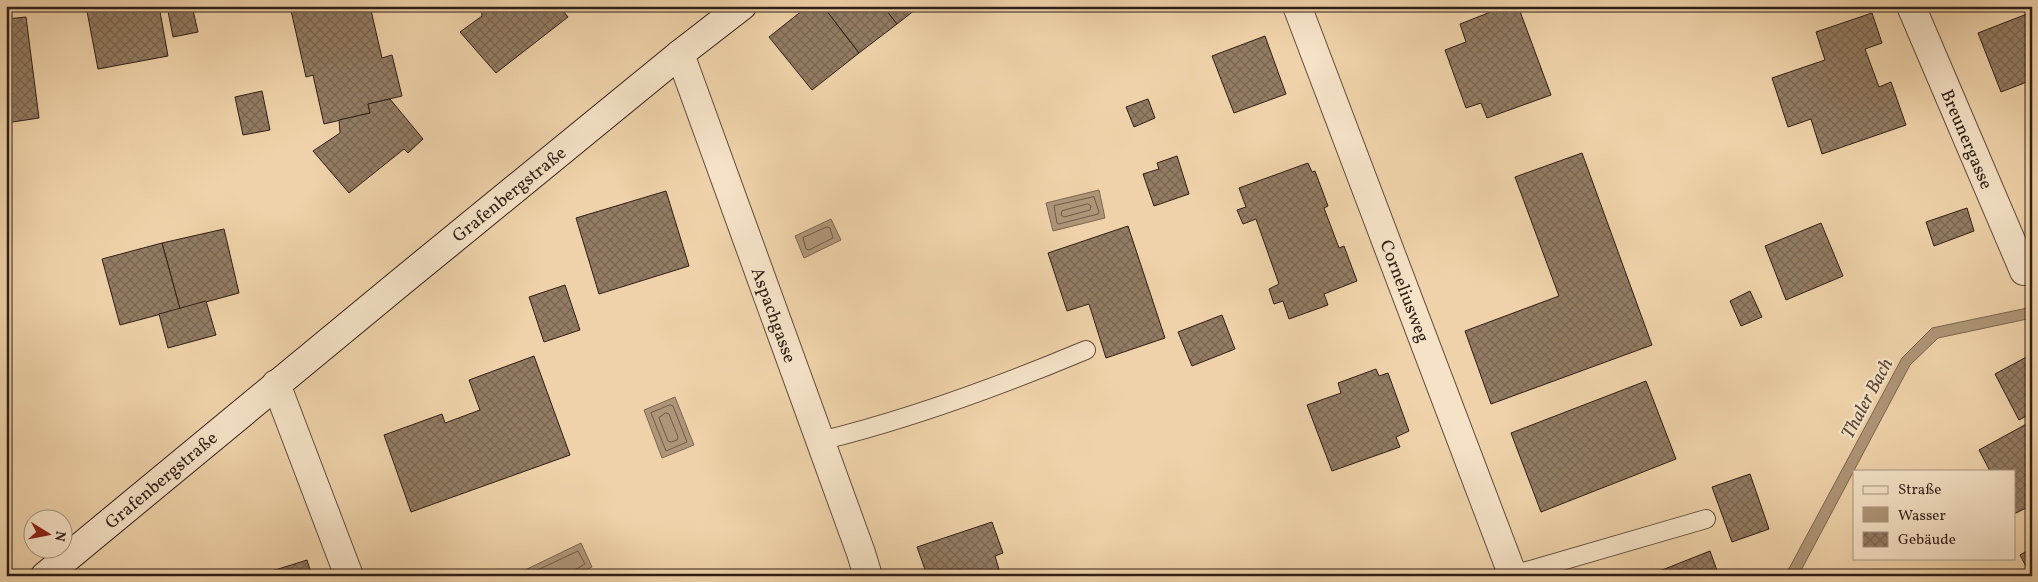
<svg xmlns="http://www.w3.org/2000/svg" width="2038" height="582" viewBox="0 0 2038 582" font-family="Vollkorn,serif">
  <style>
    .water { fill: #ae9577; stroke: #7c6551 }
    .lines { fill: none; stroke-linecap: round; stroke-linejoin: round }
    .shore { stroke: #6f5a47; stroke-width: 1 }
    .building { fill: url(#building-cross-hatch); stroke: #301e17 }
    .lane-casing { stroke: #604b3c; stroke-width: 20 }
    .street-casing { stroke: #604b3c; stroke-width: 30 }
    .secondary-casing { stroke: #301e17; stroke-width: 30 }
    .lane { stroke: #f5e2c7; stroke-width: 18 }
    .street { stroke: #f5e2c7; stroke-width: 28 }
    .secondary { stroke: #f5e2c7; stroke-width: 28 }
    .labels { text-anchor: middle; stroke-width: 4.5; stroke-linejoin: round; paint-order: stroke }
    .street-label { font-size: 18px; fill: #301e17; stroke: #f5e2c7 }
    .water-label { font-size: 19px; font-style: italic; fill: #5c4839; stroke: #f5e2c7 }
  </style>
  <defs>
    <pattern id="building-cross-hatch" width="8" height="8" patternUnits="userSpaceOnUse" patternTransform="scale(1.25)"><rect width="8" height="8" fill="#937c63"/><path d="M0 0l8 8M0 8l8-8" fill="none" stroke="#786551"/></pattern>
  </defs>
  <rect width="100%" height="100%" fill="#efd2a9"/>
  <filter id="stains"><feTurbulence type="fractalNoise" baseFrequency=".004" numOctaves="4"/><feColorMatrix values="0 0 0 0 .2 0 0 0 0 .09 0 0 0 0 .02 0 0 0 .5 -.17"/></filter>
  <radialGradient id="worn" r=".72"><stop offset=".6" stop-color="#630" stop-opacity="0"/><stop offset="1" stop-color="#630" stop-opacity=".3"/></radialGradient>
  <g class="water">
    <polygon points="1099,190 1105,218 1053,231 1046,203"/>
    <polygon points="831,219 841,240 804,258 795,236"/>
    <polygon points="2032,307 2032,318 1938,338 1910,365 1798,576 1785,576 1902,358 1932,328"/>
    <polygon points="675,397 694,445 662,458 644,410"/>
    <polygon points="581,543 592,567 573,576 525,576 523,571"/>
  </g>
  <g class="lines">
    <g class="shore">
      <polygon points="1094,197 1099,212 1098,214 1059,224 1057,223 1054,206"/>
      <polygon points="1088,204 1091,206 1090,210 1064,217 1061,215 1062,211"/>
      <polygon points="827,227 830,228 833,238 809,250 806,249 803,238"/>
      <polygon points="670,405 673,406 687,442 666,451 651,413"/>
      <polygon points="666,413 669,414 678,437 677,440 671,442 668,441 659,418"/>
      <polyline points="529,576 531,573 578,551 585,564 575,570 573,576"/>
    </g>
  </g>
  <g class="building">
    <polygon points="86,6 159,6 168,56 98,69"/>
    <polygon points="167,6 192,6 198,32 173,37"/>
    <polygon points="290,6 370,6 382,58 392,55 402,96 368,104 370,113 324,124 313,75 306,77"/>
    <polygon points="559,6 568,17 496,73 460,32 482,16 481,7"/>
    <polygon points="808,6 823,6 859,53 812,90 769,37"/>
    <polygon points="823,6 883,6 897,24 859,53"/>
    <polygon points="883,6 920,6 897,24"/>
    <polygon points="1506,6 1518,6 1551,95 1487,118 1481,103 1466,108 1445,50 1466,42 1460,24"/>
    <polygon points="2032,12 2032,80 2001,92 1978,33"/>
    <polygon points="1872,13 1882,43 1865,49 1879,87 1891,82 1906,125 1822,154 1811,119 1788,127 1772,78 1825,60 1816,32"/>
    <polygon points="26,17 39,118 6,123 6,19"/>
    <polygon points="1265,36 1286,94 1234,113 1212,56"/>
    <polygon points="262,91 270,130 243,135 235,97"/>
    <polygon points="390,99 423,139 408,153 404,149 349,193 313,151 340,133 339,120 370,113 368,104"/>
    <polygon points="1148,99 1155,118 1134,127 1126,107"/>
    <polygon points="1582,153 1652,345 1491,404 1465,331 1559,296 1515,177"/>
    <polygon points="1177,156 1189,194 1154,206 1143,174 1159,169 1157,163"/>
    <polygon points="1308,163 1312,172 1315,171 1328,206 1324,208 1339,248 1344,246 1357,281 1324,294 1328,305 1289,319 1283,301 1274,304 1269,289 1279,284 1256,219 1243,224 1237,210 1246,207 1239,188"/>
    <polygon points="666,191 689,266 599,294 576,218"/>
    <polygon points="1967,208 1974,231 1934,246 1926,222"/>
    <polygon points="1821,223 1843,276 1786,300 1765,246"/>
    <polygon points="1128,226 1165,338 1106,358 1089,304 1067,311 1048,253"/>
    <polygon points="224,229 239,293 180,309 162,243"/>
    <polygon points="162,243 180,309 120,325 102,259"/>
    <polygon points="565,285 580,330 544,342 529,297"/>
    <polygon points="1750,291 1762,317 1741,326 1730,301"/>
    <polygon points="206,301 216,335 168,348 159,314"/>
    <polygon points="1222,315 1235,349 1192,366 1178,332"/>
    <polygon points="2032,354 2032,413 2019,420 1995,374"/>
    <polygon points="534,356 570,455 411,512 384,435 442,414 445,423 480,410 469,380"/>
    <polygon points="1376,369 1379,376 1388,373 1409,431 1396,437 1400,447 1332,471 1307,405 1341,393 1338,383"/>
    <polygon points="1646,381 1676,459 1541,512 1511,433"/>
    <polygon points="2032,421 2032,505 2014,514 2014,471 1990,471 1979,450"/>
    <polygon points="1750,474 1769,529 1732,542 1712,487"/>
    <polygon points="992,522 1003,553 995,556 1001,576 924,576 927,575 917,547"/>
    <polygon points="2032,548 2032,576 2031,576 2020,555"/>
    <polygon points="1710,551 1719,576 1647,576"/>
    <polygon points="307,560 312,576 256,576"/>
  </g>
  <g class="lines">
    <defs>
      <g id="lane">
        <path d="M820 441C911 419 1000 386 1086 350"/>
        <polyline points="1513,575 1706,519"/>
      </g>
      <g id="street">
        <polyline points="1297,6 1513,576"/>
        <polyline points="1911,6 2024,271"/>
        <polyline points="680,54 861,553 868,576"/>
        <polyline points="276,384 349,576"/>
      </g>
      <polyline id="secondary" points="45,576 401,282 680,54 742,6"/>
    </defs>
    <use href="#lane" class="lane-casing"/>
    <use href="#street" class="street-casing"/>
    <use href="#secondary" class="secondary-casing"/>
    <use href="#lane" class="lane"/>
    <use href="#street" class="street"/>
    <use href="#secondary" class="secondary"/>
  </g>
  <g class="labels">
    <g class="street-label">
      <text transform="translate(1967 139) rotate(67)" y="6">Breunergasse</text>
      <text transform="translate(509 194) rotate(-39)" y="6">Grafenbergstraße</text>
      <text transform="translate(1405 291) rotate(69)" y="6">Corneliusweg</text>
      <text transform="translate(774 315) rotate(70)" y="6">Aspachgasse</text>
      <text transform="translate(161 480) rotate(-40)" y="6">Grafenbergstraße</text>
    </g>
    <g class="water-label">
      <text transform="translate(1866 398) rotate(-62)" y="7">Thaler Bach</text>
    </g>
  </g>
  <rect width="2038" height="582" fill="none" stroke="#efd2a9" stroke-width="25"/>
  <rect x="8" y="8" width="2023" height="567" fill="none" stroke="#301e17" stroke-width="2.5"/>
  <rect x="12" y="12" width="2013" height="557" fill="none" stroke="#301e17"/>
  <rect x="1853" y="470" width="162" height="90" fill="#f5e2c7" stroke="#a69481"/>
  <rect x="1863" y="486" width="25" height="8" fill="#f5e2c7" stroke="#a69481"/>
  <text x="1898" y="494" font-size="15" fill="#301e17">Straße</text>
  <rect x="1863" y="507" width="25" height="15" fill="#ae9577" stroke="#a69481"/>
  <text x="1898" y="520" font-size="15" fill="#301e17">Wasser</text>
  <rect x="1863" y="532" width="25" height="15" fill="url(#building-cross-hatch)" stroke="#a69481"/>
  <text x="1898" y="544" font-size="15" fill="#301e17">Gebäude</text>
  <g transform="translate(48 534) rotate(100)"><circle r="24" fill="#f5e2c7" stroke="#a69481"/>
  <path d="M0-4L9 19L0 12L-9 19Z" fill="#8f2418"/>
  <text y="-8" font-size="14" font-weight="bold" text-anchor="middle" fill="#301e17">N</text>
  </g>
  <rect width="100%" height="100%" filter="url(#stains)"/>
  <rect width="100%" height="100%" fill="url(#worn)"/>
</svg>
